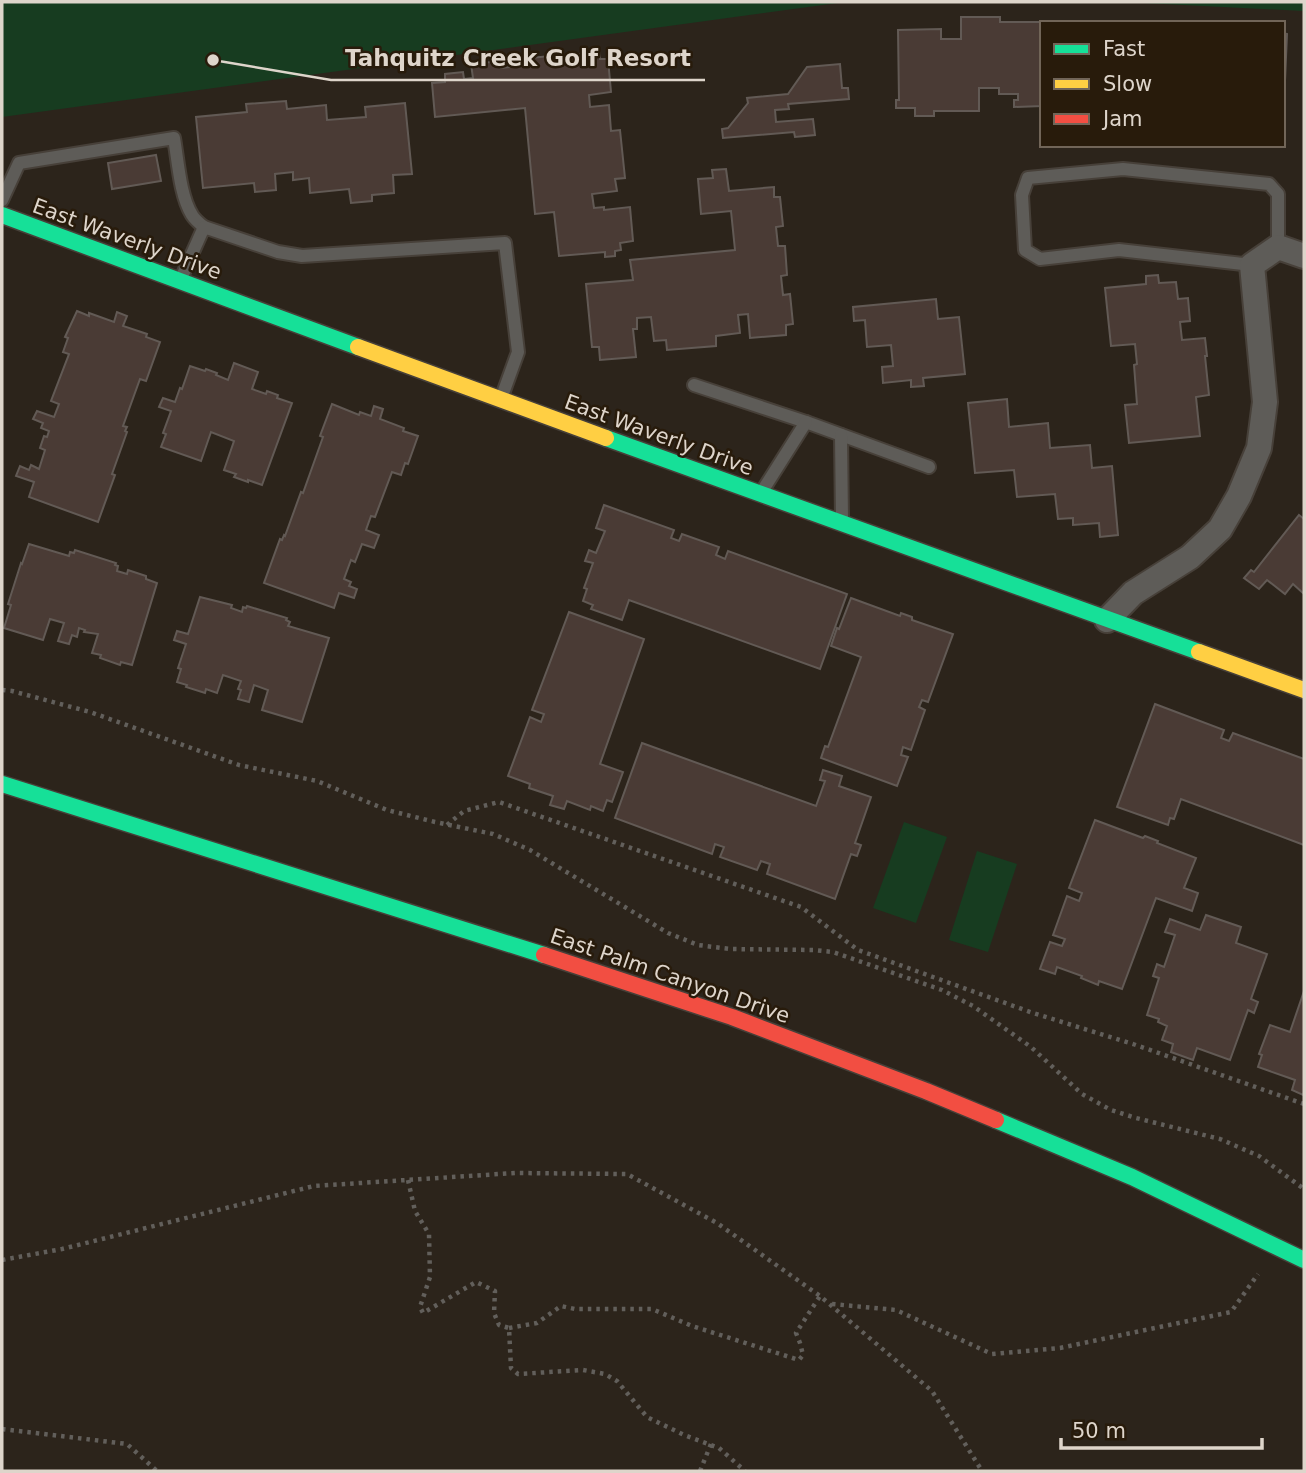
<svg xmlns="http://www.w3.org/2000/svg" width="1306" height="1473" viewBox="0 0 1306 1473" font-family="'DejaVu Sans',sans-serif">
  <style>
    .green { fill: #173c20 }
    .building { fill: #4a3b35; stroke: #625a55; stroke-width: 2 }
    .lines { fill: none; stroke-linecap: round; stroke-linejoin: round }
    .lane-casing { stroke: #474039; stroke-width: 16 }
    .street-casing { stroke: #474039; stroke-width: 28 }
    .fast-casing { stroke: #474039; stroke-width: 19 }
    .slow-casing { stroke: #474039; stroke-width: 19 }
    .jam-casing { stroke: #474039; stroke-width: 19 }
    .path { stroke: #625f5b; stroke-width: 4.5; stroke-dasharray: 3.5 5; stroke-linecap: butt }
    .lane { stroke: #5e5c58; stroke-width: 12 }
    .street { stroke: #5e5c58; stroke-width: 24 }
    .fast { stroke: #16e098; stroke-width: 16 }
    .slow { stroke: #ffcf43; stroke-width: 16 }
    .jam { stroke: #f24e42; stroke-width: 16 }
    .labels { text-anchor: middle; stroke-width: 5; stroke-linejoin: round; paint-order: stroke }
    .street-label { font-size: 21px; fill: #ded5cb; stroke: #281b0b }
    .leader { fill: none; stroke: #ded5cb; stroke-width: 2.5 }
    .callout-dot { fill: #ded5cb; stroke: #281b0b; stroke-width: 2.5 }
    .callout-label { font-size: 23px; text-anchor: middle; font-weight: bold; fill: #ded5cb; stroke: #281b0b; stroke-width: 5; stroke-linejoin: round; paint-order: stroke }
  </style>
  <rect width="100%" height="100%" fill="#2c241b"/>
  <g class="green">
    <polygon points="2,2 845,2 2,117"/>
    <polygon points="1124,2 1304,2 1304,11"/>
    <polygon points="904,822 947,837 916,923 873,908"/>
    <polygon points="977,851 1017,864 988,952 949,940"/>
  </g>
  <g class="building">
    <polygon points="961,17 1000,17 1000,22 1040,22 1040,35 1042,35 1042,106 1014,107 1014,100 1018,100 1018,94 999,94 999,88 979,88 979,111 934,111 934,116 915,116 915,108 896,108 896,100 899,100 898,30 941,29 941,39 961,39"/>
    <polygon points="1283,33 1287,34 1284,104 1283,104"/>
    <polygon points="599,52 600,59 608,59 611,92 589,95 590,107 609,105 611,131 620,130 625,178 615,179 617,191 592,194 594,208 604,207 604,210 630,207 633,241 620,243 621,250 615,251 615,256 605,257 605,252 559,256 554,212 535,214 525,108 435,117 432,83 445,82 445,74 463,72 464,79 473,78 471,64 501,61 501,68 521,66 520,59 550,56 550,63 570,62 569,55"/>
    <polygon points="840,64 842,88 848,88 849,99 788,104 789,109 775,110 776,122 813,119 815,135 795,137 794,132 723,138 722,129 728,128 748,103 747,98 788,94 807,67"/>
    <polygon points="286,101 287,109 326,105 327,120 366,117 365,107 405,103 412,174 393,175 394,193 372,195 372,201 351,203 349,189 310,193 309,178 293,180 293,172 275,174 276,190 255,192 254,183 203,188 196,117 247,112 246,104"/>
    <polygon points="156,155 161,181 112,189 108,163"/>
    <polygon points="726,169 729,191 774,187 774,197 780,197 783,226 776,227 778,246 785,246 787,275 781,276 783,295 790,294 793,324 786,325 786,335 750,338 748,314 738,315 740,333 716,336 716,346 667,350 666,340 654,341 651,317 637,318 637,329 633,329 636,357 600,360 599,347 592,347 586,284 633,280 630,260 735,250 731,211 701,214 698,179 713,178 712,170"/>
    <polygon points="1158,275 1159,283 1176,282 1178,299 1188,298 1190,321 1180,322 1182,340 1205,338 1207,356 1205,356 1209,395 1196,397 1200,436 1129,443 1125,405 1137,404 1134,365 1137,364 1135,344 1111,346 1105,288 1146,284 1146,276"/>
    <polygon points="936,299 938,319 959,317 965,374 923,378 924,386 911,387 911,380 883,383 882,367 893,366 891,345 867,347 865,320 854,321 853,307"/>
    <polygon points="77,311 89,316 89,313 114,322 117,312 127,316 123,326 147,334 146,337 160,342 146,381 140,379 123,426 127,427 125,431 127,432 112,474 115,475 98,522 29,497 34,482 16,476 20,466 29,470 31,465 39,469 45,450 40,448 44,436 47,437 49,431 41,428 43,423 33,419 37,411 54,417 59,404 51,401 69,354 63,352 68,338 65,337"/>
    <polygon points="234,363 258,372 252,389 266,394 267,391 278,395 277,398 292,403 262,485 248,480 248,482 234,477 236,474 224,470 234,441 211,432 201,461 161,447 166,434 163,433 171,411 159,407 163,398 175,402 180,388 182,389 190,366 205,371 206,369 217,373 216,375 228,380"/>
    <polygon points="1007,399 1009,427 1048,423 1050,448 1090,445 1092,468 1112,466 1118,535 1100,537 1099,523 1073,525 1073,518 1058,519 1055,494 1017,497 1014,470 975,473 968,403"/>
    <polygon points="332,404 359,415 360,412 371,416 374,406 383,409 380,419 404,428 403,431 418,436 408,464 405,463 401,475 392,472 375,517 371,516 366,530 379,535 374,548 362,544 355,562 351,560 344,579 351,582 349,586 357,589 354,598 339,593 334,608 264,583 280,539 282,540 284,535 285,536 301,492 303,493 323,437 320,436"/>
    <polygon points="604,505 674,530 671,538 679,541 682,534 719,547 716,555 725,559 728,551 847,594 820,669 629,600 622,620 591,609 593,605 583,601 587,589 584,588 593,563 585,561 589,550 596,553 605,531 596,528"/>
    <polygon points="1299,515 1304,519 1304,594 1293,584 1285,594 1267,580 1259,589 1244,578 1251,570 1254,572"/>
    <polygon points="29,544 69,556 70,552 74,553 75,550 116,563 115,565 118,566 117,571 127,574 128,570 146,576 146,579 157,583 132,665 121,662 120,665 100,658 101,655 92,653 98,634 84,632 85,630 79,628 77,637 72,635 69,644 58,641 64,623 50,619 43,640 4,628 11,605 8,604 21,563 22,564"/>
    <polygon points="200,597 232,605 231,608 242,612 243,607 246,608 247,606 287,618 286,620 290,622 288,626 329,638 302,722 262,710 268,690 254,685 249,702 238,699 241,690 238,689 241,681 223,675 217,693 206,689 205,693 186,687 187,685 177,682 181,669 178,668 186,644 174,640 177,631 188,634"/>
    <polygon points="851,598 900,616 901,613 912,617 912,620 953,634 928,702 922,700 919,707 925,710 911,750 903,747 901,755 908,757 897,786 821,758 825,746 828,747 861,657 831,646 837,628 839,629"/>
    <polygon points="569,612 644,639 600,764 623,772 612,802 607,800 603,811 591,806 590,810 567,801 564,809 550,805 553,796 529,788 530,784 508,776 530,717 541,722 544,714 532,710"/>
    <polygon points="1155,704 1224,730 1221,738 1229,741 1233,733 1304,759 1304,845 1181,799 1174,819 1170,818 1168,825 1117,807"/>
    <polygon points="642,743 816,806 825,781 820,780 823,770 842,776 839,786 871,797 855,843 861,845 857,856 851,854 835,899 767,874 770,864 761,861 757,870 720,857 724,847 715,844 712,854 615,818"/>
    <polygon points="1095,820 1143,838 1145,836 1158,841 1157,843 1196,858 1184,888 1198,893 1192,911 1156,898 1122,989 1099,981 1098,985 1081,978 1082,976 1057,967 1055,974 1040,969 1050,942 1062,946 1065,939 1053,935 1067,896 1079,901 1082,893 1069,888"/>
    <polygon points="1206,915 1241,927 1236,943 1267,954 1251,999 1258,1002 1254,1013 1248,1010 1230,1060 1197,1048 1193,1060 1171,1052 1173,1044 1162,1040 1167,1026 1158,1022 1159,1019 1147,1015 1159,978 1153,976 1157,964 1164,967 1175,935 1165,932 1170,919 1200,930"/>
    <polygon points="1304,991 1304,1092 1303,1095 1292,1090 1295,1080 1258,1067 1262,1055 1259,1054 1270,1025 1290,1032"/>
  </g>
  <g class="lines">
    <defs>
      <g id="lane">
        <path d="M2 200 19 163 174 138C178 161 180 196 192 215 195 220 199 223 204 227"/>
        <polyline points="1252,265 1119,250 1040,259 1025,250 1022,195 1028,178 1123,169 1269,184 1278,194 1278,247"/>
        <polyline points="180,281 204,227 278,252 302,256 505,243 518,352 501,399"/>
        <polyline points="694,385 806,422 929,467"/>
        <polyline points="841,435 842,520"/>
        <polyline points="761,493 806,422"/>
      </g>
      <polyline id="street" points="1107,620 1133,593 1190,557 1220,529 1239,496 1259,448 1265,402 1252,265 1278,247 1304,256"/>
      <g id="fast">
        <polyline points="2,215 358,347"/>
        <polyline points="606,438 1199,652"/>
        <polyline points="2,784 544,955"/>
        <polyline points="996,1120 1132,1177 1304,1260"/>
      </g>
      <g id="slow">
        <polyline points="358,347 606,438"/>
        <polyline points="1199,652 1304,690"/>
      </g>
      <polyline id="jam" points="544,955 732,1017 926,1091 996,1120"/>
    </defs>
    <use href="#lane" class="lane-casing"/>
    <use href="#street" class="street-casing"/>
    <use href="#fast" class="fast-casing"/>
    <use href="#slow" class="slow-casing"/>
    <use href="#jam" class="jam-casing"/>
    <g class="path">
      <polyline points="2,690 12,691 90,712 239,765 317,781 387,810 435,822 493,834 530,850 668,933 698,945 730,949 814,950 833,952 942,990 973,1006 1031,1047 1082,1094 1111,1110 1136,1118 1220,1139 1259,1156 1304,1189"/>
      <polyline points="447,825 464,811 499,802 801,907 858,950 1033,1013 1133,1044 1304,1104"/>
      <polyline points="408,1180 415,1211 429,1234 430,1277 420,1307 423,1313 476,1282 495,1291 494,1313 499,1325 509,1328 511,1368 518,1374 583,1370 605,1374 617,1381 647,1417 684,1435 719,1448 745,1471"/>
      <polyline points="2,1260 62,1249 314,1186 515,1173 627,1174 717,1223 820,1296 932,1391 982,1471"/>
      <polyline points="832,1304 896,1310 992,1354 1060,1348 1231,1312 1258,1274"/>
      <polyline points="509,1328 537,1323 561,1306 575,1309 652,1309 692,1326 799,1360 803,1355 800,1343 796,1333 820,1296"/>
      <polyline points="2,1429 127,1444 157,1471"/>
      <polyline points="700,1471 711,1444"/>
    </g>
    <use href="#lane" class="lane"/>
    <use href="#street" class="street"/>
    <use href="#fast" class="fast"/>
    <use href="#slow" class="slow"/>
    <use href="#jam" class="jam"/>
  </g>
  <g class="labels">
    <g class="street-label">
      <text transform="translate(127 239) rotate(20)" y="7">East Waverly Drive</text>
      <text transform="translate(659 435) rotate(20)" y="7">East Waverly Drive</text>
      <text transform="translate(670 976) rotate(19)" y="7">East Palm Canyon Drive</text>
    </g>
  </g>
  <path class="leader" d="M213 60L331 80H705"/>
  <circle class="callout-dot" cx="213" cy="60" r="7"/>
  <g class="callout-label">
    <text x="518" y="66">Tahquitz Creek Golf Resort</text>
  </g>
  <rect width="1306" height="1473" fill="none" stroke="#ded5cb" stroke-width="7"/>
  <rect x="1040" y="21" width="245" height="126" fill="#281b0b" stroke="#716558" stroke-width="2"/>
  <rect x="1054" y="44" width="35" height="10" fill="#16e098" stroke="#716558" stroke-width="2"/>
  <text x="1103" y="56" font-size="21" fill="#ded5cb">Fast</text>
  <rect x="1054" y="79" width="35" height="10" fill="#ffcf43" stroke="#716558" stroke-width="2"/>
  <text x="1103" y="91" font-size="21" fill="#ded5cb">Slow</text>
  <rect x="1054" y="114" width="35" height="10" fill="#f24e42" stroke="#716558" stroke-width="2"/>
  <text x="1103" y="126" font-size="21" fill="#ded5cb">Jam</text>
  <path d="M1061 1438v10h201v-10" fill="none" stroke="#ded5cb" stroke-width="3.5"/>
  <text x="1072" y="1438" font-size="21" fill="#ded5cb" stroke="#281b0b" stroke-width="5" paint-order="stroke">50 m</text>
</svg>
